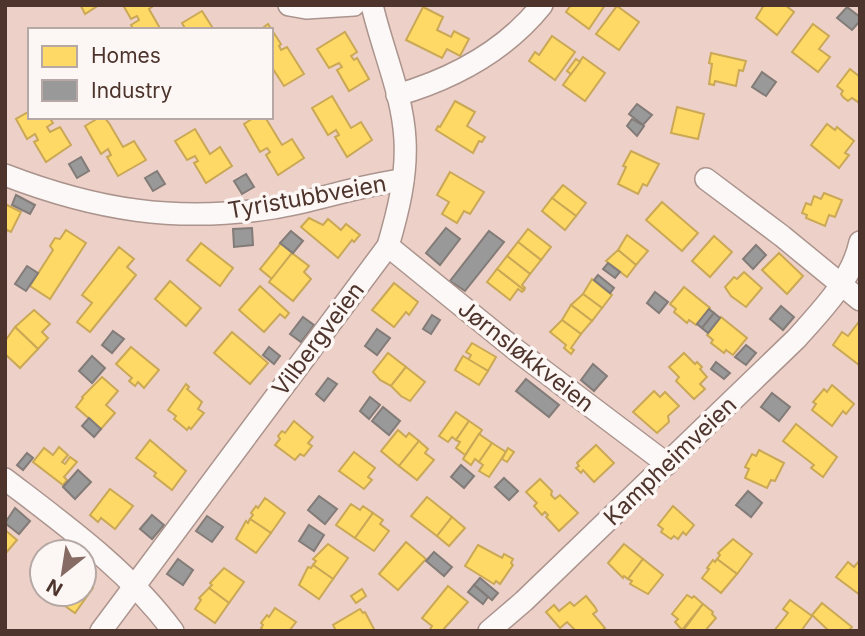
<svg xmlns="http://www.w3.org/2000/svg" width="865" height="636" viewBox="0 0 865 636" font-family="Inter,sans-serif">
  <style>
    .homes { fill: #ffd966; stroke: #caa855; stroke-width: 2 }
    .industry { fill: #999; stroke: #827b78; stroke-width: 2 }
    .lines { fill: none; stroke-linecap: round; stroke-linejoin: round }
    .minor-casing { stroke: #ab948d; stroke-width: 24 }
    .minor { stroke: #fcf8f7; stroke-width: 21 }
    .labels { text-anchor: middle; stroke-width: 7; stroke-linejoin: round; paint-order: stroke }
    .street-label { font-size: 23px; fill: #4d342c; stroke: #fcf6f4 }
  </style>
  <rect width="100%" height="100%" fill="#edd1c8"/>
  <g class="homes">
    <polygon points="78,5 99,5 85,14 81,6"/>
    <polygon points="123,5 151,5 152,7 149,9 161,30 134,30 131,25 139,20 137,16 131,19"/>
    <polygon points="571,5 605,5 589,29 566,12"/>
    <polygon points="764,5 785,5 794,12 777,35 756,18"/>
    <polygon points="617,6 639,22 619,50 596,34"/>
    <polygon points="423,7 443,17 437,30 451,37 454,31 469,39 460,56 447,49 442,58 406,40"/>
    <polygon points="202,11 214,30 186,30 182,23"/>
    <polygon points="268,24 281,44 279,46 281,50 287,47 304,74 284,86 271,66 271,30 260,30"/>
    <polygon points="813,24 829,36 819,49 830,57 818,72 792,52"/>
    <polygon points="345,32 357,52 351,56 354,60 357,58 369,79 349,91 337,70 342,67 339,63 329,68 317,49"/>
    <polygon points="552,36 575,52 555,80 529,61 535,52 539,55"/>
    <polygon points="711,53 746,61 743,71 739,70 736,86 715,81 714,85 709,84 712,64 709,63"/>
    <polygon points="583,57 605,73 585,101 563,85"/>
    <polygon points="576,59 580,62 571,74 567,71"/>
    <polygon points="850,69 860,77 860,99 858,102 852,98 848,101 843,97 841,94 843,91 837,86"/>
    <polygon points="332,96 351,128 361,122 372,140 347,157 335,137 339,135 336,130 328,135 312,108"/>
    <polygon points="455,101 475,112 467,126 485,137 482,142 479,141 473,153 436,130 438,126 440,127"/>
    <polygon points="677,107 704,114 698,139 671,133"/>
    <polygon points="30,111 30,117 49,117 53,123 47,127 50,132 60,127 71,145 46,162 34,142 38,140 35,134 27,139 16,119"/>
    <polygon points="100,117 104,117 109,123 123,147 134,141 146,160 118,176 107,157 111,155 108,149 101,154 85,126"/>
    <polygon points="255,117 265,117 282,145 292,139 304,158 278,175 266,155 270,152 267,148 260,152 244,124"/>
    <polygon points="827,124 835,130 837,127 854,141 845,153 849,155 839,168 811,145"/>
    <polygon points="195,129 210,154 220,147 232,166 206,183 194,163 198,161 195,156 187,160 175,141"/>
    <polygon points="631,151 659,164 647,186 643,184 638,194 618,184 626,167 623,166"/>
    <polygon points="450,172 484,192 470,214 464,211 457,223 442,214 449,202 437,195"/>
    <polygon points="563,185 586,203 576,216 552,198"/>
    <polygon points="824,193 842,200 835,217 829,215 825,226 806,218 807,215 802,213 806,203 811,205 814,196 821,199"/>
    <polygon points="552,198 576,216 565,230 542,211"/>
    <polygon points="662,202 698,233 682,251 646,220"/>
    <polygon points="5,204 21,212 11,232 7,230 6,233"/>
    <polygon points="309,218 323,225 328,219 341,230 346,224 360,235 354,242 352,240 338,258 301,227"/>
    <polygon points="528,229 551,247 541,260 518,242"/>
    <polygon points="66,230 86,243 50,299 30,286 53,250 50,246 55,238 60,239"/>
    <polygon points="627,235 648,251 636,265 618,250"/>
    <polygon points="714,236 732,252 710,277 692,261"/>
    <polygon points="518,242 541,260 530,274 507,256"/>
    <polygon points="201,243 233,268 220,286 187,260"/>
    <polygon points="281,243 292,253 272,279 260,269"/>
    <polygon points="119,247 134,259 127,267 136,275 90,332 77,322 92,303 82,295"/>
    <polygon points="618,250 636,265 627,277 606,261"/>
    <polygon points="292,253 309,266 304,272 311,279 293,301 269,282"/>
    <polygon points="779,253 803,276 787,294 762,270"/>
    <polygon points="507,256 530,274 522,285 525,288 524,290 497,269"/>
    <polygon points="497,269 524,290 522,292 518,289 510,300 487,282"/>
    <polygon points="744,272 762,288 746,307 731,296 725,287 734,277 737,279"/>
    <polygon points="592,279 612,295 602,308 583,294"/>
    <polygon points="170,281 201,308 186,326 155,299"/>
    <polygon points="394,283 418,302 409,315 406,312 394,327 372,310"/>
    <polygon points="260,286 289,313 285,318 280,314 264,332 239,310"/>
    <polygon points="684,287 710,308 696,325 689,320 687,323 674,312 676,309 670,304"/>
    <polygon points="583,294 602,308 592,321 571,305"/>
    <polygon points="571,305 592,321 581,334 562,320"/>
    <polygon points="34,310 50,324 42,332 48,338 38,349 15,327"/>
    <polygon points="721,317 747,338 733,355 726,350 724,353 711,343 713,340 707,335"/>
    <polygon points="562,320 581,334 571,348 574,350 571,354 564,348 566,345 550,332"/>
    <polygon points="858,323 860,324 859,365 833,345 842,332 848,336"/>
    <polygon points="15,327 38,349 20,368 5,354 5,341"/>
    <polygon points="232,332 268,363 250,384 214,353"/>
    <polygon points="472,343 496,357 488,371 468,360 471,355 466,352"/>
    <polygon points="131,347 159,370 144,388 138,382 135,386 129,381 132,378 116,364"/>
    <polygon points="388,353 406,367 391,386 380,380 373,372"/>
    <polygon points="684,353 695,364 697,362 702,367 700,369 707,377 700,384 705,389 694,399 676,381 679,377 669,367"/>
    <polygon points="463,356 488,371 479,385 455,370"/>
    <polygon points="406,367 425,382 410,401 401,396 391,386"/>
    <polygon points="102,377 118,391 106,405 115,413 101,429 76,407 83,398 82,397"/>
    <polygon points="186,384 189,387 187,389 202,402 198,409 204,413 191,429 189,427 187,430 174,419 176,416 168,410"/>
    <polygon points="832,385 854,404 846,414 843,411 832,426 812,410 816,404 813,402 824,389 827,392"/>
    <polygon points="654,391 660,397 665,392 679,406 668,416 669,422 657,433 633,412"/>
    <polygon points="456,412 469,421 456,440 452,437 448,442 439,436"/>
    <polygon points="294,421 313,437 308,443 312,446 304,456 300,454 295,460 275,445 280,439 278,436 282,431 285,433"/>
    <polygon points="469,421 482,430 465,455 456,448 460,442 456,440"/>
    <polygon points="796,424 837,457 823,477 811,468 814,465 783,441"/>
    <polygon points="398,430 406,437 409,433 419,441 399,466 381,451"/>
    <polygon points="479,434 492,443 479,462 475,459 471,465 463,459"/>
    <polygon points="150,440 186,471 172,490 154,476 156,473 136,458"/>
    <polygon points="419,441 428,449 425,453 434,460 417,480 399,466"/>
    <polygon points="492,443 506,452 489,477 479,471 483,465 479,462"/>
    <polygon points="596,445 614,463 594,482 583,470 581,473 576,468 579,466 577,463"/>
    <polygon points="59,447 68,455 62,462 65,464 70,457 77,462 64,477 67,480 63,485 33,462 44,448 53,455"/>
    <polygon points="508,448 514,452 507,462 502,459"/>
    <polygon points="759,450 784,463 775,481 771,480 767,488 745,478 749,469 745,467 752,454 756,456"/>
    <polygon points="354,452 375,468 368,477 372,480 364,489 339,471"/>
    <polygon points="540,479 552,491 551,495 555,499 560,495 578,513 559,531 546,517 548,515 545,512 542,515 534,506 537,503 526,492"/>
    <polygon points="110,489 133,506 115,529 101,518 98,522 90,515"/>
    <polygon points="427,497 452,517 437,536 411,516"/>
    <polygon points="265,498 285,513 271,533 250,519 253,515 251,513 256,506 258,508"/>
    <polygon points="351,504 360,510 363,506 373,513 355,538 336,525"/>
    <polygon points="673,506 694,525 686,535 683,532 678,539 674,536 671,539 661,532 663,529 658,525"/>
    <polygon points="373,513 383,520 380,524 389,531 374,551 355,538"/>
    <polygon points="452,517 465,528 449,546 437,536"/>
    <polygon points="250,519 271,533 256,553 236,539 246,521 248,523"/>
    <polygon points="5,530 17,540 5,554"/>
    <polygon points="733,539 752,554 737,574 717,559 720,555 718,553"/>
    <polygon points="406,542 426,559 398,590 379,574"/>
    <polygon points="328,544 348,558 333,579 313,565 316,561 313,559"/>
    <polygon points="624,544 643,559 628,579 624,576 623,578 608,563"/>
    <polygon points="478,545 502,558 504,554 513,559 511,563 513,565 500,584 496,581 494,584 465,566"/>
    <polygon points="643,559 663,575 648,594 630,584 632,581 628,579"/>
    <polygon points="717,559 737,574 721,593 702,578 709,569 707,568 713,560 715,562"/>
    <polygon points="860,560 860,595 836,577 848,562 854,567"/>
    <polygon points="313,565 333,579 319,599 299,585 308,567 311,568"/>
    <polygon points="224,568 244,582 229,603 209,588 212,585 210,583"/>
    <polygon points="85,582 93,588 75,613 55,599 58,594 84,594"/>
    <polygon points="448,586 468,602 442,631 429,631 432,626 422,618"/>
    <polygon points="209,588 229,603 215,623 195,609 201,600 199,598"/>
    <polygon points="362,589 366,596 356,603 351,596"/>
    <polygon points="687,595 692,598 694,596 703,604 682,630 675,622 678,619 672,614"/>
    <polygon points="586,596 595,607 597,611 593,614 605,628 601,631 576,631 567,622 560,628 546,612 554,605 559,611 570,602 574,606"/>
    <polygon points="790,600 812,616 801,631 774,631 788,613 783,609"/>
    <polygon points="822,603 852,627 848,631 829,631 812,615"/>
    <polygon points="703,604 713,612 712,614 716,618 705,631 683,631"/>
    <polygon points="275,608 296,622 289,631 264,631 261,628 263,625 261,623 267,615 269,617"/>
    <polygon points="360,609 363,613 365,612 375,631 336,631 333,625"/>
  </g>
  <g class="industry">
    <polygon points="847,7 860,17 860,21 852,30 837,18"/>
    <polygon points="762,72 776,82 766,96 752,87"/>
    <polygon points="637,104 652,115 643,125 629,114"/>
    <polygon points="632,119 644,126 637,136 627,126"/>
    <polygon points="81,157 89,171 77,178 69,164"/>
    <polygon points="157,171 165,184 153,191 145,178"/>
    <polygon points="246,174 254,187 242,194 234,181"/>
    <polygon points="16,195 35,205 30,214 12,205"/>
    <polygon points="252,228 253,245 234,247 233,229"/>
    <polygon points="446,228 460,239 440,265 426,253"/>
    <polygon points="291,231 303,241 293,253 280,243"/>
    <polygon points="489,231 504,242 465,291 450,281"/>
    <polygon points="756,245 766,255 753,269 743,259"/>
    <polygon points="608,263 620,272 615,278 603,269"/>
    <polygon points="27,266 38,273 26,291 15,284"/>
    <polygon points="598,275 614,288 610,293 594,280"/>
    <polygon points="655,292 668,302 659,313 647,303"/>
    <polygon points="781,306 794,317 783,330 770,319"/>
    <polygon points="709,309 714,313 702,328 697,324"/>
    <polygon points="714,313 720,318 708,333 702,328"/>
    <polygon points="432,315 440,320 431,334 423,329"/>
    <polygon points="303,317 314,325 301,342 290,334"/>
    <polygon points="377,329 390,338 377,355 365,346"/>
    <polygon points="113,331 124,339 112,353 102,345"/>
    <polygon points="746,345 756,353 746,365 735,357"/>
    <polygon points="269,347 280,356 274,364 263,355"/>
    <polygon points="92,356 105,368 92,383 79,371"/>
    <polygon points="716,362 730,373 724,379 711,369"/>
    <polygon points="593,364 607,376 594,391 581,380"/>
    <polygon points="328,378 337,384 324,401 316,394"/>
    <polygon points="526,379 559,405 549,417 516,391"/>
    <polygon points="772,393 790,407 779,421 761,407"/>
    <polygon points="370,397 380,405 369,419 360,411"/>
    <polygon points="383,407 400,421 389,435 372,421"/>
    <polygon points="89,418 101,429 94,437 82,426"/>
    <polygon points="27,453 33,458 23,470 17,465"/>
    <polygon points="461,465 474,476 464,488 451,477"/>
    <polygon points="78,470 91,482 75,499 63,487"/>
    <polygon points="504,478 518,491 509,500 495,487"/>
    <polygon points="748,491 762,503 751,517 736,505"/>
    <polygon points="319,496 337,509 325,524 308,510"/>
    <polygon points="15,508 30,521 19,534 5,523"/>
    <polygon points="152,515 164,525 152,539 140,529"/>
    <polygon points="207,516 223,527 212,542 196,531"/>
    <polygon points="309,525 324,535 314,551 299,541"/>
    <polygon points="434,552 452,567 444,576 426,561"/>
    <polygon points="178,559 193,570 183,585 167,574"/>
    <polygon points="480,578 498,593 492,600 474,585"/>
    <polygon points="474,585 488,597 483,604 468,592"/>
  </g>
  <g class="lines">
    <defs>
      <g id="minor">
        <polyline points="289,5 306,8 354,5"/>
        <path d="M397 95C452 79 505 51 542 5"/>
        <path d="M5 175C96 210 176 223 273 208 317 201 359 185 403 180"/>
        <polyline points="706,179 782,236 860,300"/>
        <polyline points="388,246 516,350 667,464"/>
        <path d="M5 479C65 525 128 570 173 631"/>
        <path d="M101 631 388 246C398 212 407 176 405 140 403 95 382 49 372 5"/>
        <path d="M489 631 524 601 796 339C821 311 852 280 860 242"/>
      </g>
    </defs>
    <use href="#minor" class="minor-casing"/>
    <use href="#minor" class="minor"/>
  </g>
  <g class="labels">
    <g class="street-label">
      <text transform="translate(307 197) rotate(-10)" y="8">Tyristubbveien</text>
      <text transform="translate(318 339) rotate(-53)" y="8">Vilbergveien</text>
      <text transform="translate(526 356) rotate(38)" y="8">Jørnsløkkveien</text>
      <text transform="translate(670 461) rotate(-44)" y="8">Kampheimveien</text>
    </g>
  </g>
  <rect width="865" height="636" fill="none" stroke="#4d342c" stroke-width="14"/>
  <rect x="28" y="28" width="245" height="91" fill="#fcf6f4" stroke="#b6a8a4" stroke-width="2"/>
  <rect x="42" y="46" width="35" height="21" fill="#ffd966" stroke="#b6a8a4" stroke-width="2"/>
  <text x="91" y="63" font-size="21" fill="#4d342c">Homes</text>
  <rect x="42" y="80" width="35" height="21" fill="#999999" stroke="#b6a8a4" stroke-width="2"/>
  <text x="91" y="98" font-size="21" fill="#4d342c">Industry</text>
  <g transform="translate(63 573) rotate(210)"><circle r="33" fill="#fcf6f4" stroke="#b6a8a4" stroke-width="2"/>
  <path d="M0-5L12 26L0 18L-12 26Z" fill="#856b63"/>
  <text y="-10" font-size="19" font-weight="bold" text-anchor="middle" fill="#4d342c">N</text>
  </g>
</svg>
